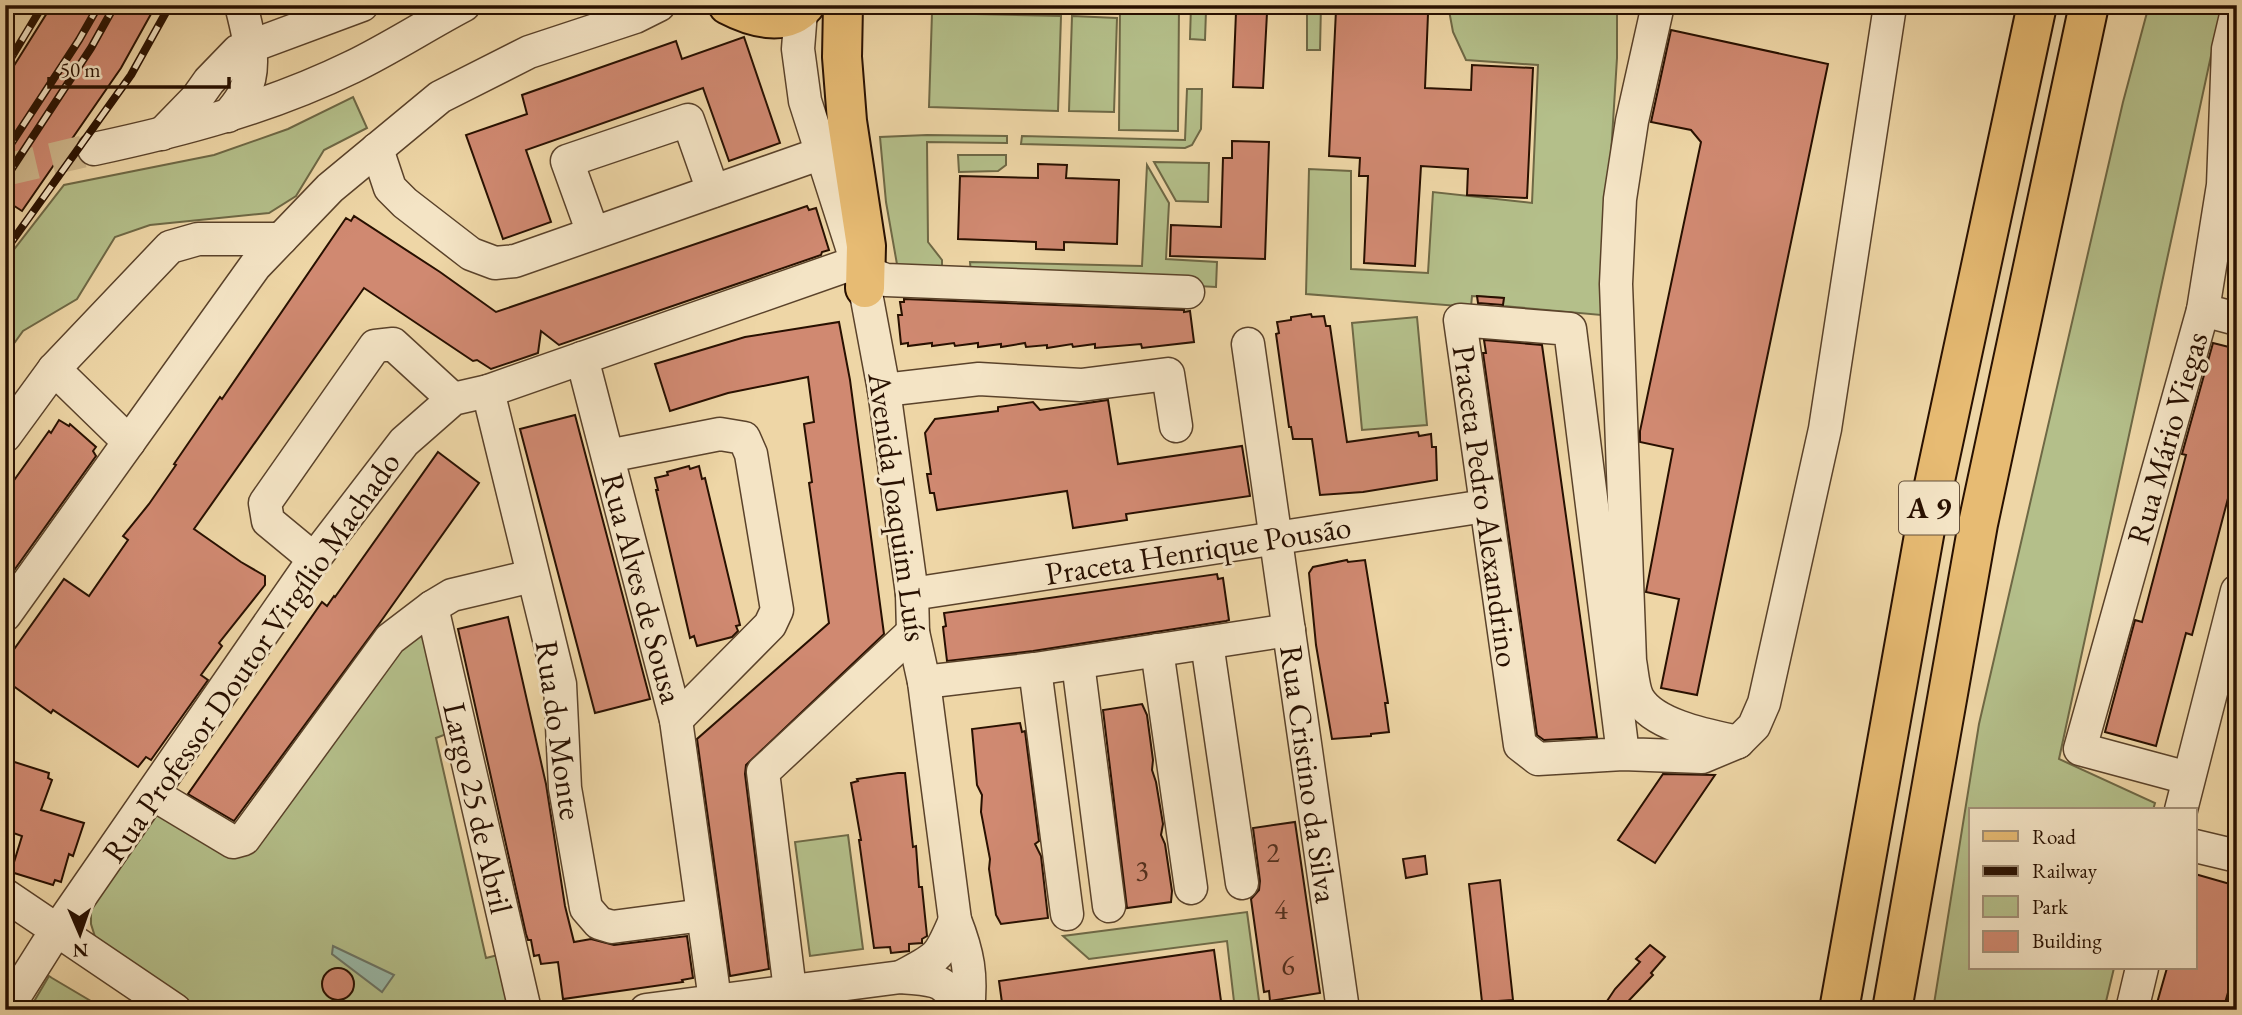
<svg xmlns="http://www.w3.org/2000/svg" width="2242" height="1015" viewBox="0 0 2242 1015" font-family="'EB Garamond',serif">
  <style>
    .green { fill: #b4bf8a; stroke: #6e6845; stroke-width: 2 }
    .water { fill: #99b9a8; stroke: #6c7565; stroke-width: 2 }
    .building { fill: #d08971; stroke: #281000; stroke-width: 2 }
    .lines { fill: none; stroke-linecap: round; stroke-linejoin: round }
    .minor-tunnel { stroke: #d0b88d; stroke-width: 32; stroke-dasharray: 32 16; stroke-linecap: butt }
    .minor-casing { stroke: #5a422a; stroke-width: 35 }
    .major-casing { stroke: #281000; stroke-width: 42 }
    .highway-casing { stroke: #281000; stroke-width: 42 }
    .minor { stroke: #f4e4c5; stroke-width: 32 }
    .major { stroke: #e7bb73; stroke-width: 38 }
    .highway { stroke: #e7bb73; stroke-width: 38 }
    .rail-casing { stroke: #281000; stroke-width: 8 }
    .rail { stroke: #f4e4c5; stroke-width: 5; stroke-dasharray: 16; stroke-linecap: butt }
    .labels { text-anchor: middle; stroke-width: 6; stroke-linejoin: round; paint-order: stroke }
    .number-label { font-size: 28px; fill: #522e1c }
    .shield { fill: #f4e4c5; stroke: #65503b; stroke-width: 2 }
    .shield-label { font-size: 30px; font-weight: bold; fill: #281000 }
    .street-label { font-size: 32px; fill: #281000; stroke: #f4e4c5 }
  </style>
  <rect width="100%" height="100%" fill="#eed6a6"/>
  <filter id="stains"><feTurbulence type="fractalNoise" baseFrequency=".00286" numOctaves="4"/><feColorMatrix values="0 0 0 0 .2 0 0 0 0 .09 0 0 0 0 .02 0 0 0 .5 -.17"/></filter>
  <radialGradient id="worn" r=".72"><stop offset=".6" stop-color="#630" stop-opacity="0"/><stop offset="1" stop-color="#630" stop-opacity=".3"/></radialGradient>
  <g class="green">
    <polygon points="1120,5 1179,5 1178,131 1119,130"/>
    <polygon points="1191,5 1321,5 1320,50 1307,50 1307,14 1206,11 1205,40 1190,39"/>
    <polygon points="1354,5 1428,5 1428,11 1371,10 1369,69 1348,98"/>
    <polygon points="1448,5 1607,5 1617,7 1617,58 1601,315 1503,306 1503,298 1472,296 1471,307 1306,294 1309,169 1351,171 1351,269 1428,273 1433,192 1532,203 1538,65 1466,60 1453,32"/>
    <polygon points="2149,5 2222,5 2059,759 2155,803 2153,810 1971,810 1971,968 2114,968 2104,1010 1933,1010 1979,724 2123,102"/>
    <polygon points="932,13 1061,16 1058,111 929,107"/>
    <polygon points="1072,16 1117,18 1114,112 1069,111"/>
    <polygon points="1187,89 1202,89 1201,129 1192,145 1185,148 1021,144 1022,136 1185,140"/>
    <polygon points="353,97 367,128 324,150 296,196 269,213 150,225 115,237 77,299 23,331 5,356 5,261 64,185 214,155 288,129"/>
    <polygon points="927,135 1007,136 1007,143 927,142 928,242 942,260 942,272 898,270 886,202 880,137"/>
    <polygon points="958,155 1006,155 1006,165 998,171 959,172"/>
    <polygon points="1154,162 1209,163 1208,202 1176,201"/>
    <polygon points="1147,165 1169,203 1166,259 1217,262 1216,287 971,274 970,262 1142,266"/>
    <polygon points="1417,317 1427,425 1362,430 1352,323"/>
    <polygon points="425,622 452,732 436,738 486,958 498,955 511,1010 196,1010 97,943 91,924 91,907 160,807 238,851 393,648"/>
    <polygon points="848,835 863,949 810,956 795,842"/>
    <polygon points="1247,912 1260,1008 1314,1002 1314,1010 1235,1010 1227,941 1089,959 1063,936"/>
    <polygon points="49,976 52,978 106,1010 29,1010"/>
  </g>
  <polygon class="water" points="333,946 394,975 382,992 332,954"/>
  <g class="building">
    <polygon points="52,5 156,5 121,68 22,211 5,200 5,80"/>
    <polygon points="1336,10 1428,14 1425,88 1471,90 1472,65 1533,68 1527,198 1467,195 1468,169 1421,166 1415,266 1364,263 1368,176 1359,176 1360,158 1329,156"/>
    <polygon points="1236,12 1267,13 1263,88 1233,87"/>
    <polygon points="1671,30 1828,64 1697,695 1661,688 1679,599 1646,592 1673,449 1640,442 1640,431 1701,142 1691,130 1651,122"/>
    <polygon points="744,37 780,143 729,161 703,88 526,150 551,222 503,239 466,135 527,114 522,95 676,41 682,59"/>
    <polygon points="1232,141 1269,142 1265,259 1170,256 1171,225 1221,227 1223,158 1232,158"/>
    <polygon points="1038,164 1067,165 1066,178 1119,180 1117,244 1064,242 1064,250 1036,249 1036,242 958,239 960,176 1038,178"/>
    <polygon points="807,206 809,210 816,208 829,250 822,252 821,255 559,345 541,331 538,353 491,369 477,360 473,361 364,288 194,529 241,562 265,576 265,585 219,643 222,646 201,675 208,680 151,760 146,757 138,767 53,710 51,713 5,680 5,662 64,579 89,596 128,540 123,536 149,504 176,465 174,464 220,397 222,399 346,218 351,221 354,216 440,272 496,312"/>
    <polygon points="1477,296 1504,298 1503,305 1478,303"/>
    <polygon points="904,299 1184,310 1184,312 1190,311 1194,342 1142,348 1141,344 1095,348 1095,344 1073,347 1072,344 1047,348 1047,345 1026,347 1025,343 1001,347 1001,344 978,347 978,343 955,346 954,343 932,346 932,343 908,346 908,343 901,344 898,315 902,315 900,302 904,302"/>
    <polygon points="1311,314 1312,317 1324,316 1326,326 1330,326 1347,442 1418,432 1419,436 1431,434 1432,447 1436,447 1437,480 1363,492 1320,495 1312,439 1293,439 1291,427 1289,427 1276,334 1279,333 1277,322 1291,320 1291,317"/>
    <polygon points="839,322 850,380 884,634 746,765 745,774 769,969 730,976 697,739 829,623 809,483 812,482 804,424 814,422 808,377 728,393 670,411 655,364 745,337"/>
    <polygon points="1484,340 1542,345 1597,737 1544,740 1537,735 1483,353 1486,353"/>
    <polygon points="2213,343 2237,349 2237,440 2230,466 2236,468 2192,635 2186,633 2156,746 2105,732 2135,620 2142,622 2186,455 2182,454"/>
    <polygon points="1108,400 1118,464 1242,446 1250,496 1126,514 1127,520 1073,528 1067,491 937,510 934,493 930,493 927,474 931,474 925,433 935,419 998,411 998,407 1033,402 1040,410"/>
    <polygon points="575,415 650,699 595,713 520,429"/>
    <polygon points="59,420 69,426 70,424 96,447 93,451 96,456 5,583 5,493 49,431 51,433"/>
    <polygon points="438,452 479,483 379,624 234,821 188,794 322,602 327,606 334,596 335,597"/>
    <polygon points="689,466 690,469 699,466 702,479 705,478 740,625 736,626 738,631 732,637 697,646 694,636 690,638 656,490 658,490 655,478 668,475 667,472"/>
    <polygon points="1347,560 1348,562 1365,560 1388,703 1385,703 1389,732 1371,734 1371,736 1332,739 1316,645 1309,573 1313,567"/>
    <polygon points="1217,574 1218,579 1223,578 1229,620 1226,621 1033,651 947,661 943,627 946,626 944,613"/>
    <polygon points="508,617 546,784 565,906 574,942 591,939 614,945 687,936 693,978 682,980 683,982 563,999 558,962 541,964 539,955 534,956 531,940 528,940 526,934 458,629"/>
    <polygon points="1142,704 1147,715 1153,760 1152,770 1156,782 1163,824 1161,835 1165,844 1172,891 1171,902 1127,908 1103,710"/>
    <polygon points="1020,723 1022,732 1025,731 1039,841 1035,844 1041,856 1048,918 1001,924 996,915 989,869 990,859 981,812 982,795 977,785 972,729"/>
    <polygon points="5,759 49,773 48,778 52,780 41,810 84,823 73,856 69,854 61,882 55,880 53,885 11,872 22,836 5,830"/>
    <polygon points="898,773 905,773 913,847 916,846 919,887 922,887 927,936 922,939 922,943 909,944 909,951 891,953 890,947 874,948 859,840 861,840 851,783 858,781 857,779"/>
    <polygon points="1663,774 1715,775 1655,863 1618,840"/>
    <polygon points="1295,822 1320,993 1270,1001 1269,991 1264,992 1251,899 1259,890 1260,881 1253,828"/>
    <polygon points="1425,856 1427,874 1406,878 1403,859"/>
    <polygon points="2195,874 2237,886 2237,961 2223,1010 2155,1010 2167,968 2195,968"/>
    <polygon points="1500,880 1513,1000 1482,1002 1469,884"/>
    <polygon points="1650,945 1665,957 1651,973 1653,975 1620,1010 1601,1010 1615,989 1640,962 1636,959"/>
    <polygon points="1214,950 1221,1001 1160,1010 1003,1010 999,981"/>
    <circle cx="338" cy="984" r="16"/>
  </g>
  <g class="lines">
    <polyline class="minor-tunnel" points="5,170 94,149"/>
    <defs>
      <g id="minor">
        <path d="M1658 5 1632 121 1620 199 1616 284 1630 661C1632 671 1633 689 1638 698 1654 726 1710 736 1738 742"/>
        <path d="M801 11 798 49 805 101 865 288 884 390 912 594 913 632 924 682 955 920C968 953 972 975 968 1010"/>
        <path d="M228 116C233 109 240 102 244 93 258 67 248 33 241 5"/>
        <polyline points="162,134 197,98 209,81 238,51 362,5"/>
        <path d="M94 149C183 130 270 107 352 67 391 48 426 25 464 5"/>
        <polyline points="377,149 390,188 405,203 471,254 495,263 515,261 822,153"/>
        <polyline points="593,233 567,161 688,120 713,191"/>
        <polyline points="865,272 886,280 1188,292"/>
        <polyline points="2203,310 2237,319"/>
        <polyline points="1248,344 1343,1010"/>
        <polyline points="582,358 676,720 715,1000"/>
        <polyline points="54,369 129,442"/>
        <polyline points="884,390 979,379 1081,385 1168,374 1176,426"/>
        <polyline points="488,391 560,684 565,788 586,908 599,923 612,927 703,915"/>
        <polyline points="5,436 54,369 170,247 198,239 281,239"/>
        <polyline points="608,456 720,434 744,438 751,454 777,610 770,625 676,720"/>
        <polyline points="314,559 268,521 265,503 375,346 393,344 453,399"/>
        <polyline points="912,594 1485,506"/>
        <polyline points="432,607 525,1010"/>
        <polyline points="5,615 255,266 330,188 440,97 529,52 635,17 659,5"/>
        <polyline points="1207,643 1242,883"/>
        <polyline points="1157,650 1191,888"/>
        <polyline points="1078,663 1109,906"/>
        <polyline points="1035,669 1067,914"/>
        <polyline points="924,682 1035,669 1289,630"/>
        <polyline points="1623,754 1570,329 1460,320 1520,745 1538,759 1623,754 1702,757 1738,742 1754,726 1764,703 1825,429 1890,6"/>
        <polyline points="2188,778 2080,749 2203,310 2223,185 2228,49 2237,11"/>
        <polyline points="153,794 233,842 244,839 390,639 432,607 452,595 532,576"/>
        <polyline points="2181,810 2237,591"/>
        <polyline points="2195,846 2237,856"/>
        <polyline points="5,895 175,1010"/>
        <path d="M901 977C938 957 938 960 955 920"/>
        <polyline points="790,990 763,772 913,632"/>
        <polyline points="6,1010 47,945 314,559 404,442 453,399 488,391 857,262"/>
        <path d="M646 1010 901 977C939 981 941 977 963 1010"/>
        <polyline points="2132,1010 2142,968"/>
      </g>
      <g id="major">
        <path d="M728 5C751 17 785 28 805 5"/>
        <polyline points="843,5 842,57 847,121 866,246 865,288"/>
      </g>
      <g id="highway">
        <polyline points="1839,1010 1928,513 2037,5"/>
        <polyline points="1892,1010 1978,524 2089,5"/>
      </g>
    </defs>
    <use href="#minor" class="minor-casing"/>
    <use href="#major" class="major-casing"/>
    <use href="#highway" class="highway-casing"/>
    <use href="#minor" class="minor"/>
    <use href="#major" class="major"/>
    <use href="#highway" class="highway"/>
    <defs>
      <g id="rail">
        <polyline points="5,68 43,5"/>
        <polyline points="5,153 79,40 99,5"/>
        <polyline points="5,179 91,48 115,5"/>
        <polyline points="5,251 131,75 170,5"/>
      </g>
    </defs>
    <use href="#rail" class="rail-casing"/>
    <use href="#rail" class="rail"/>
  </g>
  <g class="labels">
    <g class="number-label">
      <text x="1273" y="862">2</text>
      <text x="1142" y="880">3</text>
      <text x="1281" y="919">4</text>
      <text x="1288" y="975">6</text>
    </g>
    <rect class="shield" x="1899" y="481.5" width="60" height="53" rx="5"/>
    <g class="shield-label">
      <text x="1929" y="518">A 9</text>
    </g>
    <g class="street-label">
      <text transform="translate(2167 438) rotate(-74)" y="11">Rua Mário Viegas</text>
      <text transform="translate(1486 506) rotate(82)" y="11">Praceta Pedro Alexandrino</text>
      <text transform="translate(898 507) rotate(82)" y="11">Avenida Joaquim Luís</text>
      <text transform="translate(1198 550) rotate(-9)" y="11">Praceta Henrique Pousão</text>
      <text transform="translate(642 588) rotate(75)" y="11">Rua Alves de Sousa</text>
      <text transform="translate(251 657) rotate(-55)" y="11">Rua Professor Doutor Virgílio Machado</text>
      <text transform="translate(559 730) rotate(82)" y="11">Rua do Monte</text>
      <text transform="translate(1309 774) rotate(82)" y="11">Rua Cristino da Silva</text>
      <text transform="translate(478 808) rotate(77)" y="11">Largo 25 de Abril</text>
    </g>
  </g>
  <rect width="2242" height="1015" fill="none" stroke="#eed6a6" stroke-width="28"/>
  <rect x="7" y="7" width="2228" height="1001" fill="none" stroke="#281000" stroke-width="3.5"/>
  <rect x="14" y="14" width="2214" height="987" fill="none" stroke="#281000" stroke-width="2"/>
  <rect x="1969" y="808" width="228" height="161" fill="#f4e4c5" stroke="#a28f76" stroke-width="2"/>
  <rect x="1983" y="831" width="35" height="10" fill="#e7bb73" stroke="#a28f76" stroke-width="2"/>
  <text x="2032" y="844" font-size="21" fill="#281000">Road</text>
  <rect x="1983" y="866" width="35" height="10" fill="#281000" stroke="#a28f76" stroke-width="2"/>
  <text x="2032" y="878" font-size="21" fill="#281000">Railway</text>
  <rect x="1983" y="896" width="35" height="21" fill="#b4bf8a" stroke="#a28f76" stroke-width="2"/>
  <text x="2032" y="914" font-size="21" fill="#281000">Park</text>
  <rect x="1983" y="931" width="35" height="21" fill="#d08971" stroke="#a28f76" stroke-width="2"/>
  <text x="2032" y="948" font-size="21" fill="#281000">Building</text>
  <g transform="translate(80 934) rotate(178)" stroke="#f4e4c5" stroke-width="5" paint-order="stroke">
  <path d="M0-5L12 26L0 18L-12 26Z" fill="#281000"/>
  <text y="-10" font-size="19" font-weight="bold" text-anchor="middle" fill="#281000">N</text>
  </g>
  <path d="M49 77v10h180v-10" fill="none" stroke="#281000" stroke-width="3.5"/>
  <text x="60" y="77" font-size="21" fill="#281000" stroke="#f4e4c5" stroke-width="5" paint-order="stroke">50 m</text>
  <rect width="100%" height="100%" filter="url(#stains)"/>
  <rect width="100%" height="100%" fill="url(#worn)"/>
</svg>
